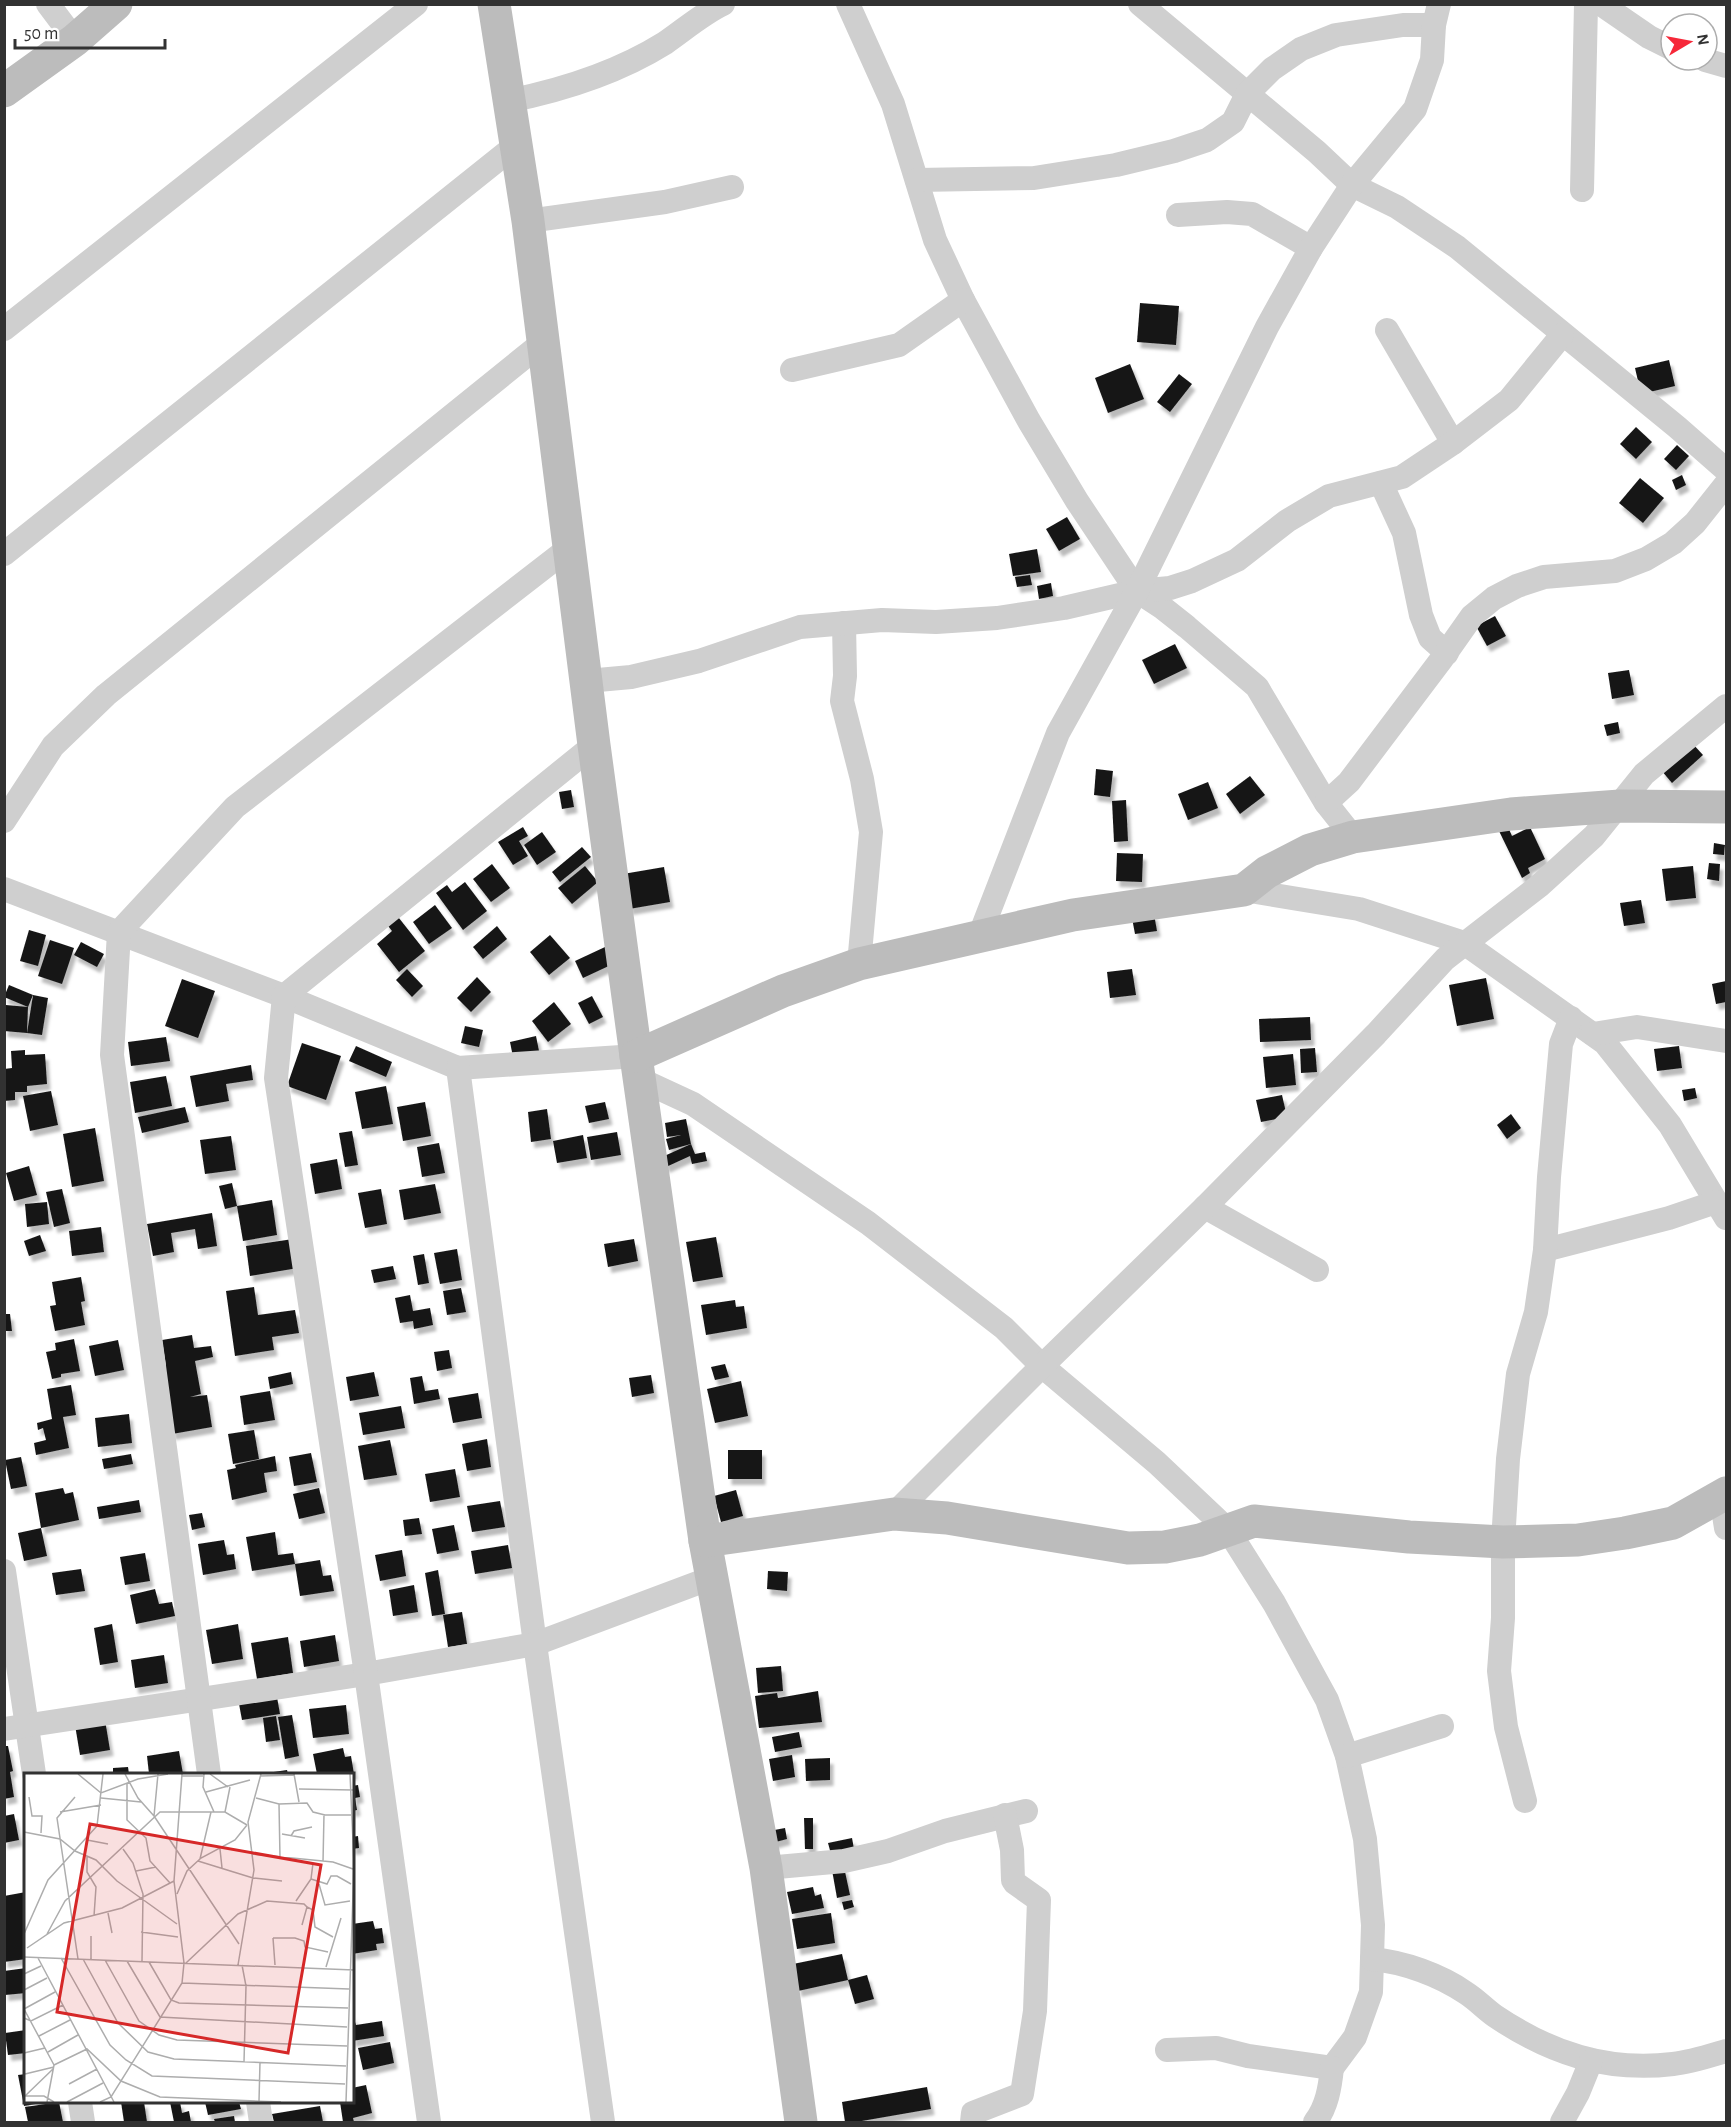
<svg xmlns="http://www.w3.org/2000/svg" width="1731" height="2127" viewBox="0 0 1731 2127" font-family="'Alegreya Sans',sans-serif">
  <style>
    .building { fill: #191919; filter: url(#shadow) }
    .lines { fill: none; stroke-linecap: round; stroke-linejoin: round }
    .street { stroke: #cfcfcf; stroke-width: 24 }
    .secondary { stroke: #bcbcbc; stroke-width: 33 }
    .inset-road { fill: none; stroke: #adadad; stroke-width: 1.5 }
    .view { fill: #d62828; fill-opacity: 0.15; stroke: #d62828; stroke-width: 3 }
    .inset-edge { fill: none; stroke: #323232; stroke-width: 3 }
  </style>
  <defs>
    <filter id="shadow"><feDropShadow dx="3.5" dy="6" stdDeviation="1.5" flood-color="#0004"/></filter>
  </defs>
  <rect width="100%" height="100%" fill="#fff"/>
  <g class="building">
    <polygon points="1140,303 1179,306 1176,345 1137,342"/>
    <polygon points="1669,360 1675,386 1641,394 1635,368"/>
    <polygon points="1130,364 1144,399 1108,413 1095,378"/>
    <polygon points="1179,374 1192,384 1170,412 1157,402"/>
    <polygon points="1636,427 1652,442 1636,459 1620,444"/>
    <polygon points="1677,445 1689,456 1676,470 1664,459"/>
    <polygon points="1682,475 1686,485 1676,490 1672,480"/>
    <polygon points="1640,478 1664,498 1643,523 1619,503"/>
    <polygon points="1067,517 1080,539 1059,551 1046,529"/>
    <polygon points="1037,549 1041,572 1013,576 1009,554"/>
    <polygon points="1030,575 1032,585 1017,587 1015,577"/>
    <polygon points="1051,583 1053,596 1039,599 1037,586"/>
    <polygon points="1495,616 1506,636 1487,646 1476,626"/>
    <polygon points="1175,644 1187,668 1154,684 1142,660"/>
    <polygon points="1629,670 1634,695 1612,699 1608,673"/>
    <polygon points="1618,722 1620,733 1607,736 1604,725"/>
    <polygon points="1692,743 1703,755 1672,783 1661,770"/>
    <polygon points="1096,769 1113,771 1110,797 1094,795"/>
    <polygon points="1250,776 1265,795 1240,814 1226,794"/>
    <polygon points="1208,782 1218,808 1188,820 1178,794"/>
    <polygon points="571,790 574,807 562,809 559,792"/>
    <polygon points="1126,800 1128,841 1114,842 1112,801"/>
    <polygon points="523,827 528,836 519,841 528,856 513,865 498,842"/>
    <polygon points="1508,827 1512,836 1530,827 1545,859 1528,868 1530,873 1522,878 1499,831"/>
    <polygon points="542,832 556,852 537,865 524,845"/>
    <polygon points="1714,843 1725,845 1724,855 1713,854"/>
    <polygon points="582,847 591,857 560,882 552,872"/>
    <polygon points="1117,853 1143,854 1142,882 1116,881"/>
    <polygon points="1709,863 1720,864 1719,881 1707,879"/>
    <polygon points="492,864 510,888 491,902 473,879"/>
    <polygon points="585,866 598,882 572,904 558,888"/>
    <polygon points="1693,866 1696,898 1666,901 1662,869"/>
    <polygon points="664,867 670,902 629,909 623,874"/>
    <polygon points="465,882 487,911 463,930 436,893 447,885 452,892"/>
    <polygon points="1641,900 1645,923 1624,926 1620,903"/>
    <polygon points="435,905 452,928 429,944 413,922"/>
    <polygon points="395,913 425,951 399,972 377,944 392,931 385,922"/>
    <polygon points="1154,914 1157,931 1135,934 1132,918"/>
    <polygon points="497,926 507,939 483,959 473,947"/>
    <polygon points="29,930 46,935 38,966 20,961"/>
    <polygon points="550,935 570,958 549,975 530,952"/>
    <polygon points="50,940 74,948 62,984 38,976"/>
    <polygon points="81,942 104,954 97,967 74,955"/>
    <polygon points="605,947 613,964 583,978 575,961"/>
    <polygon points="407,969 423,986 412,997 396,980"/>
    <polygon points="1132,969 1136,995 1110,998 1107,972"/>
    <polygon points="477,977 491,992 471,1012 457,998"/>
    <polygon points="1486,978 1494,1019 1457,1026 1449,985"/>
    <polygon points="182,979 215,991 198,1038 165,1026"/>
    <polygon points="1726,981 1726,1002 1716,1004 1712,984"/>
    <polygon points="9,985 33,995 28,1007 4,997"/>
    <polygon points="33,995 48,998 42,1035 27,1033"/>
    <polygon points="592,996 603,1017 589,1024 578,1003"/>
    <polygon points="554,1002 571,1024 548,1042 532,1021"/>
    <polygon points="6,1005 28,1007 27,1033 4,1031"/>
    <polygon points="1310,1017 1311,1040 1260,1042 1259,1019"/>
    <polygon points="465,1026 483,1030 479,1047 461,1043"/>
    <polygon points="536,1036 539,1051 513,1057 510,1042"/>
    <polygon points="166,1037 170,1061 131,1066 128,1042"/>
    <polygon points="302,1043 341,1056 326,1100 287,1086"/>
    <polygon points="356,1046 392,1062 386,1077 349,1061"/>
    <polygon points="1679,1046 1682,1068 1657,1071 1654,1049"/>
    <polygon points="1315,1048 1317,1072 1301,1073 1300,1049"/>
    <polygon points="25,1050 25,1055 45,1054 47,1084 27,1086 27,1092 15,1092 15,1100 4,1101 4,1069 12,1068 11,1051"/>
    <polygon points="1293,1054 1296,1085 1266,1088 1263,1057"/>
    <polygon points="251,1065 253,1080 226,1084 229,1101 196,1107 190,1076"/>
    <polygon points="166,1076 172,1106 135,1113 130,1082"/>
    <polygon points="386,1086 393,1124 362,1129 355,1092"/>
    <polygon points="1695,1088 1697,1098 1684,1101 1682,1090"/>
    <polygon points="51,1091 58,1125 30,1131 23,1096"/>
    <polygon points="1282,1095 1287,1117 1261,1122 1256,1100"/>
    <polygon points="425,1102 431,1136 403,1141 397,1107"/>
    <polygon points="605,1102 609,1119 589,1123 585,1106"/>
    <polygon points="185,1107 189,1122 142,1133 138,1117"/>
    <polygon points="547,1109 551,1139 531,1142 528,1112"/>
    <polygon points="1511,1114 1521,1128 1507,1139 1497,1125"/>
    <polygon points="686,1119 691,1144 695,1154 705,1152 707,1161 692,1164 690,1156 666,1167 662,1157 691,1144 669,1150 666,1139 681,1135 667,1137 665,1123"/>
    <polygon points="95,1128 104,1181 72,1187 63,1134"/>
    <polygon points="352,1131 358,1165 345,1167 339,1133"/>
    <polygon points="617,1132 621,1155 591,1160 587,1137"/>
    <polygon points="583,1135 587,1158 557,1163 553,1141"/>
    <polygon points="231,1136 236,1170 205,1174 200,1140"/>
    <polygon points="439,1143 445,1173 422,1177 417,1147"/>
    <polygon points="337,1159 342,1189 315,1194 310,1164"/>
    <polygon points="29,1166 37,1195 14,1201 6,1173"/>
    <polygon points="232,1183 237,1206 225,1209 219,1186"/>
    <polygon points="435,1184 441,1213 404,1220 399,1190"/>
    <polygon points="62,1189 70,1223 54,1227 46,1192"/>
    <polygon points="381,1189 387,1224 365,1228 358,1193"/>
    <polygon points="272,1200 277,1235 243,1241 237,1206"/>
    <polygon points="47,1202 49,1224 27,1227 25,1204"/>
    <polygon points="212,1213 217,1246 198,1249 195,1229 171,1233 174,1252 153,1256 147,1224"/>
    <polygon points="101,1227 104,1252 72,1256 69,1231"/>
    <polygon points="40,1235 46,1251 29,1256 24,1241"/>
    <polygon points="716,1237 723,1277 693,1282 686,1242"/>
    <polygon points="293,1239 298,1268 250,1276 246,1246"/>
    <polygon points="634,1239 638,1261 608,1267 604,1244"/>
    <polygon points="457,1249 462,1280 440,1284 434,1253"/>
    <polygon points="424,1254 429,1283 418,1285 413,1256"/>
    <polygon points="393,1266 396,1279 374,1283 371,1270"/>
    <polygon points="81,1277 85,1301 81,1302 85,1325 55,1331 50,1306 56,1305 52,1282"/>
    <polygon points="254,1287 258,1315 295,1310 299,1333 272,1337 274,1350 235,1356 226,1291"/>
    <polygon points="461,1288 466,1312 447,1315 443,1291"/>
    <polygon points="410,1295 413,1311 430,1308 433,1325 414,1329 413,1321 400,1323 395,1298"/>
    <polygon points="735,1300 736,1307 744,1306 747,1328 706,1335 701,1305"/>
    <polygon points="4,1314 10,1314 12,1331 4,1331"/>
    <polygon points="192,1335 194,1348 211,1346 213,1357 195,1361 201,1394 190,1397 207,1395 212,1427 172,1434 161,1367 166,1366 162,1340"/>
    <polygon points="74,1339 80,1371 61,1374 61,1377 52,1379 46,1352 56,1350 55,1343"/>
    <polygon points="118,1340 124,1370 95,1376 89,1346"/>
    <polygon points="449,1350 452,1368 437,1371 434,1352"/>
    <polygon points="725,1364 729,1377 715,1380 711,1367"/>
    <polygon points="291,1372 293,1384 270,1389 268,1377"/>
    <polygon points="374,1372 379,1396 350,1401 346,1377"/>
    <polygon points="651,1375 654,1393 632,1397 629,1378"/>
    <polygon points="422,1376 425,1391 438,1389 440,1399 414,1404 410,1378"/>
    <polygon points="741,1381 748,1416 715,1423 707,1389"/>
    <polygon points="71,1385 76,1415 63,1417 69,1448 36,1455 34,1443 46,1440 43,1428 38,1430 37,1423 52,1419 47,1389"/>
    <polygon points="270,1391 275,1420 244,1425 240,1396"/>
    <polygon points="478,1393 482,1418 453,1423 448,1398"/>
    <polygon points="401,1406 405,1428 363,1435 359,1413"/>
    <polygon points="129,1414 132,1443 98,1447 95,1418"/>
    <polygon points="254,1430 259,1459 233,1464 228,1434"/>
    <polygon points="487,1439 491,1467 467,1471 462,1444"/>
    <polygon points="390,1440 397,1475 364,1480 358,1446"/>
    <rect x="728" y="1450" width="34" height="29"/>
    <polygon points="311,1453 317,1482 294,1486 289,1457"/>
    <polygon points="131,1454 133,1464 104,1469 102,1459"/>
    <polygon points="275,1456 277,1471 264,1473 267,1492 232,1500 227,1470 236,1468 235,1465"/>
    <polygon points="21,1457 27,1486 11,1489 5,1460"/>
    <polygon points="455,1469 460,1497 430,1502 425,1474"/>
    <polygon points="63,1488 65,1494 73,1492 79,1520 41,1528 35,1493"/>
    <polygon points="319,1488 325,1513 299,1519 293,1494"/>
    <polygon points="736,1490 743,1516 721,1522 714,1496"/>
    <polygon points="139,1500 141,1512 99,1519 97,1507"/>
    <polygon points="500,1501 505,1527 472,1532 467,1506"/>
    <polygon points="202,1513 205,1527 192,1530 189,1515"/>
    <polygon points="419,1518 422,1534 405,1536 403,1520"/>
    <polygon points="454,1525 459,1550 437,1554 432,1529"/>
    <polygon points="41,1528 47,1556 24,1561 18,1533"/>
    <polygon points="275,1532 278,1555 293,1553 295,1564 320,1560 323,1576 331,1575 334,1591 300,1596 295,1564 252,1571 246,1537"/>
    <polygon points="224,1540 227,1555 234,1554 236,1569 203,1575 198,1544"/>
    <polygon points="508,1545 512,1568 475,1574 471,1551"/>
    <polygon points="402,1550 406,1576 380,1581 375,1555"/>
    <polygon points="145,1553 150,1581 125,1585 120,1557"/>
    <polygon points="81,1569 85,1591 56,1595 52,1573"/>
    <polygon points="438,1570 445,1614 432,1616 425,1573"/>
    <polygon points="768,1571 788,1572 787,1591 767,1589"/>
    <polygon points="414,1585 418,1612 393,1616 389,1590"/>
    <polygon points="155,1589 159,1604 172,1602 175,1616 136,1624 130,1595"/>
    <polygon points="462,1612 467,1644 448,1647 443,1615"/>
    <polygon points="112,1624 118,1662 100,1665 94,1628"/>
    <polygon points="238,1624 243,1659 212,1664 206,1630"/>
    <polygon points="335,1635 339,1661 304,1667 300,1641"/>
    <polygon points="288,1637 293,1673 257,1679 251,1643"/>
    <polygon points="164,1655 168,1683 135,1688 131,1660"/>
    <polygon points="781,1666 783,1691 758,1693 756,1668"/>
    <polygon points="818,1691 822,1722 759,1728 755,1696 777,1693 778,1698"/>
    <polygon points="277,1697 280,1714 242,1720 239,1704"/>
    <polygon points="346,1705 349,1734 313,1738 309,1709"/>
    <polygon points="292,1715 299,1756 285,1759 278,1717"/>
    <polygon points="276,1716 280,1740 266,1742 263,1718"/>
    <polygon points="105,1720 110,1750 80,1755 75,1725"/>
    <polygon points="799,1732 802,1747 775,1752 772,1737"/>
    <polygon points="4,1746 8,1746 13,1771 10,1772 14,1797 4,1799"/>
    <polygon points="343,1748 345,1757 351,1756 354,1774 317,1774 313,1754"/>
    <polygon points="179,1751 183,1774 149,1774 147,1756"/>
    <polygon points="792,1755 795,1777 773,1781 769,1759"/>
    <polygon points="830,1758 830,1780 806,1781 805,1759"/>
    <polygon points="128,1767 129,1774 113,1774 113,1768"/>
    <polygon points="287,1770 288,1774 267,1774 267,1773"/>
    <polygon points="358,1785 360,1797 355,1798 357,1810 352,1811 352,1786"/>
    <polygon points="14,1814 19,1840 4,1843 4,1816"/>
    <polygon points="804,1818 813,1818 813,1849 805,1849"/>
    <polygon points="785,1828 787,1839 772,1843 769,1831"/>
    <polygon points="358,1836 359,1848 352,1849 352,1837"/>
    <polygon points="852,1838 854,1849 831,1854 828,1843"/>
    <polygon points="844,1867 850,1895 837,1898 832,1870"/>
    <polygon points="813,1887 815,1896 821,1894 824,1908 792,1914 787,1892"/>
    <polygon points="26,1892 26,1959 4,1962 4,1896"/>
    <polygon points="852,1900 854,1907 844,1910 842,1902"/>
    <polygon points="831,1913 835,1943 797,1949 792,1919"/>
    <polygon points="373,1921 375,1929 382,1928 384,1943 376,1944 377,1950 352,1954 352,1924"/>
    <polygon points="842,1954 848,1980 798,1991 793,1964"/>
    <polygon points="26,1968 26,1993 5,1995 4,1971"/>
    <polygon points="867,1975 874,1999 855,2004 848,1980"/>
    <polygon points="352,2013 356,2025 382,2021 384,2036 352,2041"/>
    <polygon points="26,2030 26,2053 8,2055 5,2033"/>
    <polygon points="390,2042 394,2063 363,2070 358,2048"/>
    <polygon points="26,2074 26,2102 41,2103 24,2106 18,2075"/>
    <polygon points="366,2085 372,2113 353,2118 354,2122 343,2122 340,2102 352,2102 352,2088"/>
    <polygon points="927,2087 931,2109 856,2122 845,2122 842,2102"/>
    <polygon points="59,2102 63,2122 28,2122 25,2107"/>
    <polygon points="121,2102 144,2102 147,2122 124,2122"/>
    <polygon points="170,2102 180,2102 182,2113 189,2111 191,2122 174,2122"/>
    <polygon points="205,2102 239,2102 241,2109 208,2115"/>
    <polygon points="320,2106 323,2122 274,2122 272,2114"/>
    <polygon points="234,2116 235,2122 215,2122 214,2119"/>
  </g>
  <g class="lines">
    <g class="street">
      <polyline points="48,4 75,40"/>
      <polyline points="848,4 893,104 935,240 963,300 1029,421 1077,501 1137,591 1163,608 1187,627 1257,687 1326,803 1353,837"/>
      <polyline points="1140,4 1317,152 1352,185 1397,207 1457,247 1677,427 1726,470"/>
      <polyline points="1601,4 1649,37 1671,48"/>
      <polyline points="1705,60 1726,66"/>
      <path d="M508 101C563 90 617 73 665 43 684 30 702 14 723 4"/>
      <polyline points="917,180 1034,178 1116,165 1174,151 1207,140 1233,122 1247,94 1272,69 1301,49 1336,35 1403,25 1434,25"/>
      <polyline points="1582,190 1586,4"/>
      <polyline points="1178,215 1227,212 1252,214 1311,248"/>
      <polyline points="528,221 665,202 732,187"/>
      <polyline points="4,329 416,4"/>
      <polyline points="1387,330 1453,443"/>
      <polyline points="792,370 899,345 963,300"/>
      <polyline points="1381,483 1404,533 1421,615 1430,638 1447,653"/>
      <polyline points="4,554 515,146"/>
      <polyline points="844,623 845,676 842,701 862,779 871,832 859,964"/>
      <polyline points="587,681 631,677 699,661 800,627 882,620 936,622 997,618 1064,608 1137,591 1170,588 1192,581 1237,560 1287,521 1329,496 1402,477 1453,443 1509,400 1562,335"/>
      <polyline points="1326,803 1349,782 1441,660 1472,616 1494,598 1517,586 1544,577 1615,571 1646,559 1673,543 1695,523 1726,484"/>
      <polyline points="4,821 53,746 106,695 542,343"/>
      <polyline points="4,889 284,996 458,1068 636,1056"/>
      <polyline points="1244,890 1359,909 1464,943 1605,1043 1670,1125 1726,1218"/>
      <polyline points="979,937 1058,733 1137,591 1267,327 1311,248 1352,185 1415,109 1432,60 1434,25 1439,4"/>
      <polyline points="1593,1034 1637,1027 1726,1041"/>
      <polyline points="458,1068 535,1644 603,2122"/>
      <polyline points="639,1079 693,1104 868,1223 1004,1328 1042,1366 1157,1463 1228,1530 1274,1603 1327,1700 1347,1756 1365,1839 1373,1925 1371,1992 1355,2037 1332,2068 1248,2056 1216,2048 1167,2050"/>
      <polyline points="1205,1207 1317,1270"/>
      <polyline points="1545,1250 1669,1218 1716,1202"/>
      <polyline points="1721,1496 1726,1528"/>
      <polyline points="894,1514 1042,1366 1205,1207 1376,1034 1445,959 1539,886 1594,836 1644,774 1726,706"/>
      <polyline points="4,1571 34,1774"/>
      <polyline points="4,1729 366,1674 535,1644 711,1578"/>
      <polyline points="1347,1756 1442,1726"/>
      <polyline points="209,1774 112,1055 119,932 235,807 569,548"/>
      <polyline points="1525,1801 1506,1727 1499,1671 1503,1618 1503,1542 1508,1459 1518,1374 1536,1312 1545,1250 1549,1177 1561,1044 1571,1018"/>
      <polyline points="766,1868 844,1861 888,1851 945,1831 1026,1811"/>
      <path d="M1372 1959C1404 1962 1440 1975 1466 1993 1477 2000 1485 2009 1495 2016 1550 2053 1606 2072 1673 2064 1691 2062 1709 2056 1726 2051"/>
      <polyline points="80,2102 83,2122"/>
      <polyline points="258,2102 261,2122"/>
      <polyline points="429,2122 366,1674 276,1078 284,996 594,745"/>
      <polyline points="972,2122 973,2113 1022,2094 1035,2011 1039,1900 1015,1883 1013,1880 1012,1850 1005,1815"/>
      <path d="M1315 2122C1327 2107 1330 2087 1332 2068"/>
      <polyline points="1562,2122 1578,2093 1591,2061"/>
    </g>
    <g class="secondary">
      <polyline points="494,4 528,221 594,745 636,1056 705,1541 766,1868 801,2122"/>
      <polyline points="4,91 75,40 116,4"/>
      <polyline points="636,1056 783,991 859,964 1073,915 1244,890 1267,872 1310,850 1353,837 1511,814 1620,806 1726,807"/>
      <polyline points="705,1541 894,1514 947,1518 1128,1548 1165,1547 1200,1540 1254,1521 1409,1537 1503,1542 1578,1540 1625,1533 1673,1523 1726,1493"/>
    </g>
  </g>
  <g transform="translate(24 1773)">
    <rect width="330" height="330" fill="#fff"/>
    <path class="inset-road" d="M54 1 77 20 114 6 144 1M101 1 114 25 130 43M134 1 130 43 215 171M180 1 179 14 190 39M186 1 204 14M270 1 275 29M158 3H179M236 3 271 2M103 11V47L122 65 126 88 146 110M275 16 329 17M182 19 226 7M5 24 8 43H18L17 60M51 24 33 45 54 186M77 25 117 29M232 25 255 31 283 30 289 39 301 42H327M255 31 256 85M36 39 77 32M201 39 206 14M0 59 36 66 51 78 72 87 93 108 153 151M258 61 281 65M267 63 270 58 288 54M63 67 84 71M99 76 109 90 119 121 118 188M196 76 198 95M228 81 309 89 329 96M63 84V99L72 114 70 143M176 86 187 39M174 88 229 105 258 108M299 89 300 41M112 98 132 94M287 106 303 111 307 103H313L327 111M295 111 301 132 326 128M153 121 163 98 177 85 211 67 223 52M272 128 287 106 289 90M283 134 289 137 291 154 309 164M84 140 88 160M117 159 154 164M0 161 24 107 73 53 79 1M23 161 41 128 136 39H201L223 52M249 165H271L280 168 281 174 304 179M249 165 251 192M3 175 40 150 98 135 150 108M0 184 330 197M14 185 90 329M37 185 86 272 102 287 128 303 321 311M59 186 94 250 124 279 150 286 322 293M67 186V163M81 187 115 248 135 262 153 267 323 273M103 188 136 244 323 254M125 189 147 227 155 230 324 235M162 190 214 141 243 128 280 131 283 134 278 152M214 192 230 97 224 49 237 1M218 192 222 213 220 289M302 194 317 145M0 201 17 193M158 210 325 216M0 217 23 205M0 236 30 292 23 329M0 236 31 219M0 245 7 248 39 232M15 263 46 247M24 279 54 262M0 280 21 275M30 292 63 276 97 308 136 324 257 329M1 301 30 294M45 311 73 296M0 323H20L30 329M1 323 29 296M235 328 236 289M43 329 79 310M76 329 87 324 158 210 160 190 150 108 158 1M322 329 330 91 326 1"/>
    <path class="view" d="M66 51 297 92 264 280 33 239Z"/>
    <rect width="330" height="330" class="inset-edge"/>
  </g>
  <rect width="1731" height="2127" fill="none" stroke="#323232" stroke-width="12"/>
  <g transform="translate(1689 42) rotate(80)"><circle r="28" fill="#ffffff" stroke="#adadad" stroke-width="1.5"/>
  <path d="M0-4.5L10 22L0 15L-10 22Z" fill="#f62839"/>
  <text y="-9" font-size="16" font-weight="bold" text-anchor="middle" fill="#323232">N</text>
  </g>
  <path d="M15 39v9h150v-9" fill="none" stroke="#323232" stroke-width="3"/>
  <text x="24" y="39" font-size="18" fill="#323232" stroke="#ffffff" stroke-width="4.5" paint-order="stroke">50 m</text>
</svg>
